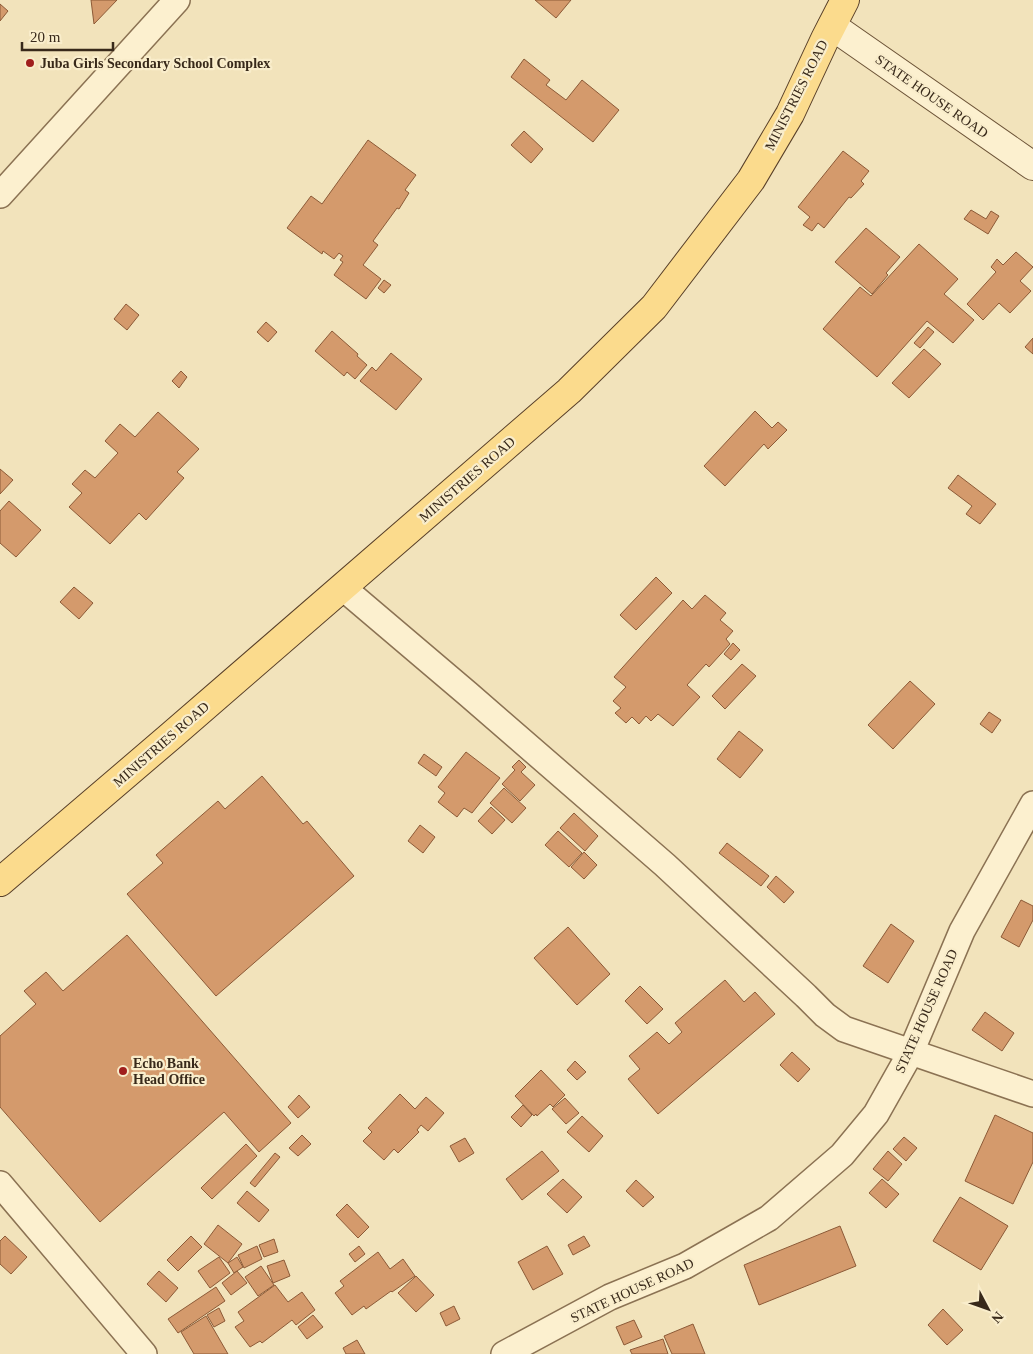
<svg xmlns="http://www.w3.org/2000/svg" width="1033" height="1354" viewBox="0 0 1033 1354" font-family="'Times New Roman',serif">
  <style>
    .building { fill: #d49a6c; stroke: #8c5a37 }
    .lines { fill: none; stroke-linecap: round; stroke-linejoin: round }
    .street-casing { stroke: #8b7253; stroke-width: 28 }
    .secondary-casing { stroke: #6c5337; stroke-width: 30 }
    .primary-casing { stroke: #583f28; stroke-width: 30 }
    .street { stroke: #fcf0cf; stroke-width: 25 }
    .secondary { stroke: #fcf0cf; stroke-width: 28 }
    .primary { stroke: #fbdb8d; stroke-width: 28 }
    .poi-dot { fill: #a01f1d; stroke: #f9edcb; stroke-width: 2 }
    .labels { text-anchor: middle; stroke-width: 4.5; stroke-linejoin: round; paint-order: stroke }
    .poi-label { font-size: 14px; font-weight: bold; fill: #38291a; stroke: #f9edcb; text-anchor: start }
    .street-label { font-size: 14px; fill: #38291a; stroke: #f9edcb }
  </style>
  <rect width="100%" height="100%" fill="#f2e3bb"/>
  <g class="building">
    <polygon points="91,0 117,0 94,24"/>
    <polygon points="535,0 571,0 556,18"/>
    <polygon points="0,4 8,11 0,21"/>
    <polygon points="524,59 550,80 546,85 566,100 582,80 619,110 593,142 511,77"/>
    <polygon points="524,131 543,149 531,163 511,145"/>
    <polygon points="368,140 416,175 405,190 409,193 399,209 397,208 373,241 378,245 363,265 381,279 366,299 334,275 343,262 340,260 343,256 339,253 334,259 323,251 322,254 287,228 311,196 322,204"/>
    <polygon points="843,151 869,171 861,181 864,184 851,198 849,197 824,228 818,223 812,231 803,225 810,217 798,207"/>
    <polygon points="971,210 986,219 991,211 999,216 988,234 964,219"/>
    <polygon points="866,228 900,257 886,273 888,275 872,294 835,262"/>
    <polygon points="919,244 958,279 944,294 974,320 953,343 927,321 877,377 823,329 860,287 871,296"/>
    <polygon points="1016,252 1033,267 1020,281 1031,291 1010,313 999,303 983,320 967,304 996,272 991,267 997,259 1003,265"/>
    <polygon points="384,280 391,285 384,293 378,288"/>
    <polygon points="126,304 139,315 127,330 114,319"/>
    <polygon points="266,322 277,332 268,342 257,332"/>
    <polygon points="928,327 934,332 920,348 914,343"/>
    <polygon points="332,331 358,354 357,356 367,365 355,379 347,372 344,376 315,351"/>
    <polygon points="1033,338 1033,354 1025,347"/>
    <polygon points="924,349 941,364 909,398 892,383"/>
    <polygon points="391,353 422,379 396,410 360,381 372,367 376,371"/>
    <polygon points="181,371 187,377 179,388 172,381"/>
    <polygon points="755,411 772,428 778,422 787,430 768,449 764,444 725,486 704,466"/>
    <polygon points="158,412 199,449 177,472 184,478 146,520 139,513 110,544 69,507 82,493 72,484 85,470 95,478 118,453 105,441 120,424 135,437"/>
    <polygon points="0,469 13,480 0,494"/>
    <polygon points="958,475 996,504 980,524 966,514 972,506 948,488"/>
    <polygon points="9,501 41,530 16,557 0,543 0,511"/>
    <polygon points="656,577 672,593 636,630 620,615"/>
    <polygon points="74,587 93,603 79,619 60,602"/>
    <polygon points="705,595 726,613 720,620 733,631 726,639 730,644 709,667 706,664 687,685 700,697 673,726 658,714 651,721 646,716 639,724 632,717 626,723 615,713 621,708 613,701 626,687 614,677 683,600 692,609"/>
    <polygon points="733,643 740,650 731,660 724,654"/>
    <polygon points="742,664 756,676 725,709 712,696"/>
    <polygon points="910,681 935,704 893,749 868,725"/>
    <polygon points="989,712 1001,720 992,733 980,724"/>
    <polygon points="739,731 763,750 740,778 717,759"/>
    <polygon points="466,752 500,778 472,813 464,808 457,817 438,802 445,793 438,787"/>
    <polygon points="424,754 442,767 436,776 418,763"/>
    <polygon points="519,760 526,767 521,772 535,785 520,801 502,784 515,770 512,767"/>
    <polygon points="262,776 303,824 307,821 354,876 216,996 127,894 163,863 156,855 218,801 225,809"/>
    <polygon points="504,788 526,808 512,823 490,803"/>
    <polygon points="491,807 505,820 492,834 478,821"/>
    <polygon points="574,813 598,836 585,851 560,828"/>
    <polygon points="420,825 435,837 423,853 408,841"/>
    <polygon points="558,831 582,853 569,867 545,845"/>
    <polygon points="727,843 769,876 761,886 719,853"/>
    <polygon points="584,852 597,865 584,879 571,867"/>
    <polygon points="776,876 794,892 784,903 767,887"/>
    <polygon points="1021,900 1033,906 1033,920 1019,947 1001,937"/>
    <polygon points="891,924 914,941 888,983 863,966"/>
    <polygon points="568,927 610,974 577,1005 534,958"/>
    <polygon points="127,935 291,1123 259,1152 224,1112 100,1222 0,1107 0,1036 36,1004 24,991 46,972 63,991"/>
    <polygon points="725,980 744,1002 755,992 775,1014 658,1114 628,1079 640,1069 629,1056 657,1032 669,1044 682,1032 675,1023"/>
    <polygon points="640,986 663,1009 647,1024 625,1001"/>
    <polygon points="985,1012 1014,1033 1002,1051 972,1030"/>
    <polygon points="792,1052 810,1069 798,1082 780,1065"/>
    <polygon points="575,1061 586,1072 577,1080 567,1070"/>
    <polygon points="541,1070 565,1095 553,1107 550,1104 537,1116 536,1114 534,1116 515,1096"/>
    <polygon points="400,1094 415,1109 426,1097 444,1113 428,1131 421,1125 417,1130 419,1132 398,1153 394,1149 384,1160 363,1141 372,1132 368,1128"/>
    <polygon points="299,1095 310,1107 298,1118 288,1107"/>
    <polygon points="565,1098 579,1113 566,1124 552,1109"/>
    <polygon points="523,1105 532,1115 521,1127 511,1117"/>
    <polygon points="995,1115 1033,1133 1033,1162 1013,1204 965,1181"/>
    <polygon points="582,1116 603,1136 589,1152 567,1132"/>
    <polygon points="302,1135 311,1144 298,1156 289,1148"/>
    <polygon points="904,1137 917,1148 906,1161 893,1149"/>
    <polygon points="465,1138 474,1153 459,1162 450,1146"/>
    <polygon points="246,1144 257,1156 212,1199 201,1188"/>
    <polygon points="542,1151 559,1171 522,1200 506,1179"/>
    <polygon points="888,1151 902,1164 888,1181 873,1169"/>
    <polygon points="275,1153 280,1157 255,1187 250,1183"/>
    <polygon points="563,1179 582,1197 567,1213 547,1194"/>
    <polygon points="882,1179 899,1194 886,1208 869,1193"/>
    <polygon points="636,1180 654,1197 643,1207 626,1191"/>
    <polygon points="247,1191 269,1210 259,1222 237,1203"/>
    <polygon points="960,1197 1008,1226 981,1270 933,1241"/>
    <polygon points="347,1204 369,1227 358,1238 336,1215"/>
    <polygon points="218,1225 242,1244 228,1263 204,1244"/>
    <polygon points="840,1226 856,1266 759,1305 744,1265"/>
    <polygon points="5,1236 27,1257 11,1274 0,1264 0,1241"/>
    <polygon points="191,1236 202,1247 178,1271 167,1260"/>
    <polygon points="584,1236 590,1246 573,1255 568,1245"/>
    <polygon points="274,1239 278,1252 264,1257 259,1245"/>
    <polygon points="257,1246 262,1259 244,1268 238,1255"/>
    <polygon points="359,1246 365,1254 355,1262 349,1254"/>
    <polygon points="547,1246 563,1274 533,1290 518,1262"/>
    <polygon points="378,1252 390,1269 403,1259 415,1276 392,1292 391,1291 366,1309 364,1306 352,1315 335,1293 344,1286 340,1281"/>
    <polygon points="219,1257 230,1273 210,1288 198,1271"/>
    <polygon points="237,1257 243,1267 234,1273 228,1263"/>
    <polygon points="284,1260 290,1276 273,1283 267,1266"/>
    <polygon points="261,1266 274,1285 258,1296 245,1277"/>
    <polygon points="159,1271 178,1288 166,1302 147,1284"/>
    <polygon points="237,1271 247,1283 231,1295 222,1283"/>
    <polygon points="416,1276 434,1295 416,1312 398,1293"/>
    <polygon points="275,1285 288,1302 302,1292 315,1310 296,1325 292,1320 262,1343 260,1341 250,1347 235,1327 244,1321 238,1312"/>
    <polygon points="216,1287 225,1301 178,1333 168,1319"/>
    <polygon points="454,1306 460,1319 446,1326 440,1313"/>
    <polygon points="219,1308 225,1321 214,1327 207,1315"/>
    <polygon points="943,1309 963,1330 947,1345 928,1325"/>
    <polygon points="313,1315 323,1327 307,1339 298,1327"/>
    <polygon points="206,1316 228,1354 194,1354 181,1332"/>
    <polygon points="634,1320 642,1337 624,1345 616,1327"/>
    <polygon points="693,1324 705,1354 672,1354 664,1336"/>
    <polygon points="663,1339 668,1354 632,1354 630,1350"/>
    <polygon points="357,1340 365,1354 346,1354 343,1348"/>
  </g>
  <g class="lines">
    <defs>
      <g id="street">
        <polyline points="0,195 177,0"/>
        <polyline points="342,587 468,694 665,865 806,996 825,1015 844,1029 1033,1094"/>
        <polyline points="0,1184 144,1354"/>
        <polyline points="504,1354 610,1297 685,1266 769,1218 842,1155 876,1114 911,1052 962,931 1033,804"/>
      </g>
      <polyline id="secondary" points="832,26 1033,166"/>
      <polyline id="primary" points="0,882 172,735 569,391 654,307 751,180 790,114 825,39 845,0"/>
    </defs>
    <use href="#street" class="street-casing"/>
    <use href="#secondary" class="secondary-casing"/>
    <use href="#primary" class="primary-casing"/>
    <use href="#street" class="street"/>
    <use href="#secondary" class="secondary"/>
    <use href="#primary" class="primary"/>
  </g>
  <g class="poi-dot">
    <circle cx="30" cy="63" r="5"/>
    <circle cx="123" cy="1071" r="5"/>
  </g>
  <g class="labels">
    <g class="poi-label">
      <text x="40" y="68">Juba Girls Secondary School Complex</text>
      <text x="133" y="1068">Echo Bank<tspan x="133" dy="16">Head Office</tspan></text>
    </g>
    <g class="street-label">
      <text transform="translate(796 95) rotate(-63)" y="5">MINISTRIES ROAD</text>
      <text transform="translate(932 96) rotate(35)" y="5">STATE HOUSE ROAD</text>
      <text transform="translate(467 479) rotate(-41)" y="5">MINISTRIES ROAD</text>
      <text transform="translate(161 744) rotate(-41)" y="5">MINISTRIES ROAD</text>
      <text transform="translate(926 1011) rotate(-66)" y="5">STATE HOUSE ROAD</text>
      <text transform="translate(632 1290) rotate(-25)" y="5">STATE HOUSE ROAD</text>
    </g>
  </g>
  <g transform="translate(988 1309) rotate(131)" stroke="#f9edcb" stroke-width="4" paint-order="stroke">
  <path d="M0-4L9 19L0 12L-9 19Z" fill="#38291a"/>
  <text y="-8" font-size="14" font-weight="bold" text-anchor="middle" fill="#38291a">N</text>
  </g>
  <path d="M22 42v8h91v-8" fill="none" stroke="#38291a" stroke-width="2.5"/>
  <text x="30" y="42" font-size="15" fill="#38291a" stroke="#f9edcb" stroke-width="4" paint-order="stroke">20 m</text>
</svg>
